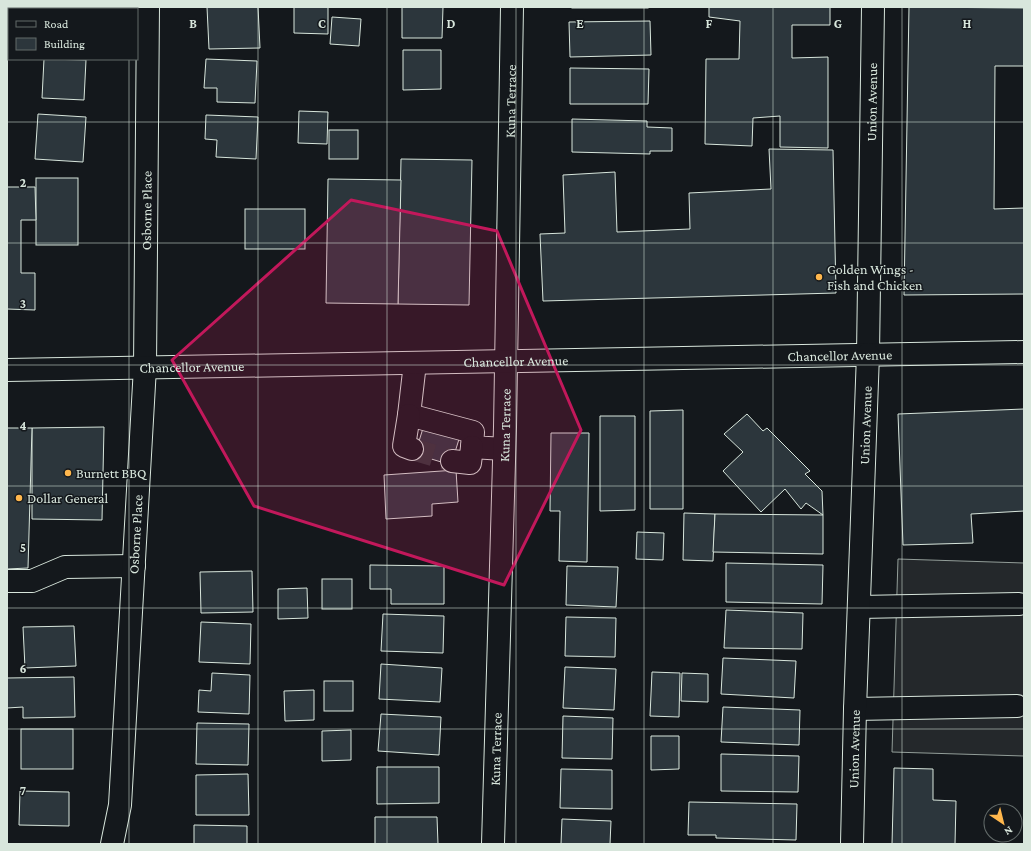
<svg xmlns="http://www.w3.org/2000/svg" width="1031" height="851" viewBox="0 0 1031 851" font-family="'Crimson Pro',serif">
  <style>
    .parking { fill: #24282b; stroke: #939e99 }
    .building { fill: #2c363c; stroke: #d8e6dc }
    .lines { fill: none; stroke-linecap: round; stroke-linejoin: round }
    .minor-tunnel { stroke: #313739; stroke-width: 22; stroke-dasharray: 22 11; stroke-linecap: butt }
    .minor-casing { stroke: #d8e6dc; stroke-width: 24 }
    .major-casing { stroke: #d8e6dc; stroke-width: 24 }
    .minor { stroke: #14181c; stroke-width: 22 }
    .major { stroke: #14181c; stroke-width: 22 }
    .marked { fill: #c2185b; fill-opacity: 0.2; stroke: #c2185b; stroke-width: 3; stroke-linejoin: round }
    .grid { fill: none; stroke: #d8e6dc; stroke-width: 1; stroke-opacity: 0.55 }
    .poi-dot { fill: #ffb74d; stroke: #14181c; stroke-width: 1.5 }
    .labels { text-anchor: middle; stroke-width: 3; stroke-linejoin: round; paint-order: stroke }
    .street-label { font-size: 14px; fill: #d8e6dc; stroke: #14181c }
    .poi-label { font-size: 14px; fill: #d8e6dc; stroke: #14181c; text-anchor: start }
    .grid-label { font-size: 13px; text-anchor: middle; font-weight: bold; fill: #d8e6dc; stroke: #14181c; stroke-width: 3; stroke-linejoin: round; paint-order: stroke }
  </style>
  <rect width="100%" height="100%" fill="#14181c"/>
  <polygon class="parking" points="898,559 1024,563 1024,756 892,752"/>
  <g class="building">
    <rect x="44" y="7" width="43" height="2"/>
    <polygon points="207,7 258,7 260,48 209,49"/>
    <polygon points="294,7 328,7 328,34 294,33"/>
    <polygon points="402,7 443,7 442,38 402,38"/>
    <rect x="572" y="7" width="76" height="1"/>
    <polygon points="709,7 830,7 830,25 792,25 792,58 828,57 828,148 780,147 780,116 753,118 752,146 705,144 706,59 739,59 740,21 709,17"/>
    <polygon points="909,7 1024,8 1024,66 995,66 994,209 1024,208 1024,294 904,295"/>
    <polygon points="332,17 361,19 359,46 330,44"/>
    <polygon points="650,21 651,55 570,57 569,22"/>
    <polygon points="403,50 441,50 441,89 403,90"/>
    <polygon points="44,59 86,60 84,100 42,98"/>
    <polygon points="206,59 257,61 255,103 217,102 217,88 204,88"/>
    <polygon points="570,68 649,69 648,104 570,104"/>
    <polygon points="299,111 328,112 327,144 298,143"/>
    <polygon points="38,114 86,117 83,162 35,159"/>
    <polygon points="206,115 258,117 256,159 216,157 217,140 205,139"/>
    <polygon points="572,119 647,121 647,127 672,128 672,151 650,151 650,154 572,152"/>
    <rect x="329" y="130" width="29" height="29"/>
    <polygon points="769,149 833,150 836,293 543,301 540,234 565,233 563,175 615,172 617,232 690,229 689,193 771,189"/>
    <polygon points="401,159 472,160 469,305 398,304"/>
    <rect x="36" y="178" width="42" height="67"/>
    <polygon points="328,179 401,180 398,304 326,303"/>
    <polygon points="7,187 35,187 36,220 21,220 21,273 35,273 35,310 7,309"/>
    <rect x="245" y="209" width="60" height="40"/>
    <polygon points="1024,409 1024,511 971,514 973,543 903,545 898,414"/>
    <polygon points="683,410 683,509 650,509 650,411"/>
    <polygon points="747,414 763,431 767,428 810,471 805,474 822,491 823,515 806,503 801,509 785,489 761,512 723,471 743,452 724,434"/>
    <polygon points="600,416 635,416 635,510 600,511"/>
    <polygon points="424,425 460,436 451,465 415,454"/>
    <polygon points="104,427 102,520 32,519 32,428"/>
    <polygon points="7,428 32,428 28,568 7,569"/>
    <polygon points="551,433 589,433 587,562 559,561 560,511 550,511"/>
    <polygon points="456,470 458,502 432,504 432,516 386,519 384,475"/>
    <polygon points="684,513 715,514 713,561 683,560"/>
    <polygon points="715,514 823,515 823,554 713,552"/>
    <polygon points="637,532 664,533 663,560 636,559"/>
    <polygon points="726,563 823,565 822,604 726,602"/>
    <polygon points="370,565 444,566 444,604 391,604 391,589 370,589"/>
    <polygon points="567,566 618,567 616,607 566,605"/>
    <polygon points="252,571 253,612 201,613 200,572"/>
    <rect x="322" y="579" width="30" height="30"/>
    <polygon points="307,588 308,618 278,619 278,589"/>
    <polygon points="726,610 803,613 802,649 724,648"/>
    <polygon points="383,614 444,616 443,653 381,651"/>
    <polygon points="566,617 616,618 615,657 565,656"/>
    <polygon points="201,622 251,624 250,664 199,662"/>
    <polygon points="74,626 76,666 25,668 23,627"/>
    <polygon points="723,658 796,661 794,698 721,694"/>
    <polygon points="381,664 442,668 440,702 379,699"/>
    <polygon points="565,667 616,669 614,710 563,708"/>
    <polygon points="652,672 680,673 679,717 650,716"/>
    <polygon points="212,673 250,675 249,714 198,712 199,690 211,691"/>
    <polygon points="682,673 708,674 708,702 681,701"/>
    <polygon points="74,677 75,717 23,718 23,707 7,708 7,678"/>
    <rect x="324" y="681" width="29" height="30"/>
    <polygon points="314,690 314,720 285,721 284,691"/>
    <polygon points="723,707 800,710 799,745 721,742"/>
    <polygon points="381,714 441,717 439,755 378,751"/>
    <polygon points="563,716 613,718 612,759 562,758"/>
    <polygon points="197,723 249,724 248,765 196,764"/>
    <rect x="21" y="729" width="52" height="40"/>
    <polygon points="351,730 351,760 322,761 322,731"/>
    <polygon points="651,736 679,736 679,769 651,770"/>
    <polygon points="721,754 799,756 798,792 721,791"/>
    <polygon points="377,767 439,767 439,803 377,804"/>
    <polygon points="894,768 933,769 933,800 956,801 955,844 892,844"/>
    <polygon points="561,769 612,770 612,809 560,808"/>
    <polygon points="248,774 249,815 196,815 196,775"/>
    <polygon points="20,791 69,792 69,826 19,825"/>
    <polygon points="689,802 797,804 796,840 716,838 716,835 688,835"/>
    <polygon points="375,817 437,817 438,844 375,844"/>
    <polygon points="562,819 611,821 610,844 561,844"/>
    <polygon points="194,825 247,826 247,844 194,844"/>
  </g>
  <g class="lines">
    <polyline class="minor-tunnel" points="412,449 452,461"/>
    <defs>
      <g id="minor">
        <path id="s1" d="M868 354 873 7"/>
        <polyline points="415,363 409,415 473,432 472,447 504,449"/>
        <polyline points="409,415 404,446 412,449"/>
        <polyline points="452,461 470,463 472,447"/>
        <polyline points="7,581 32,581 65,567 134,566"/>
        <polyline points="859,607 1019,604"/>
        <polyline points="855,709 1017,706"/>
        <path id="s2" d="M112 844 120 805 145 367 148 7"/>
        <path id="s3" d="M493 844 505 427 512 7"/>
      </g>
      <g id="major">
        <path id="s4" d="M7 370 1024 352"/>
        <path id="s5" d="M852 844 855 709 868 354"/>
      </g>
    </defs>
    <use href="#minor" class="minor-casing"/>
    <use href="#major" class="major-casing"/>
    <use href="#minor" class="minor"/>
    <use href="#major" class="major"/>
  </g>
  <path class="marked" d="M351 200 497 231 581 430 504 585 254 506 172 360Z"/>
  <path class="grid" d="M129 7V9M258 7V844M387 7V844M516 7V844M644 7V844M773 7V844M902 7V844M129 59V844M7 122H1024M7 243H1024M7 365H1024M7 486H1024M7 608H1024M7 729H1024"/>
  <g class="poi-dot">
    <circle cx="819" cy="277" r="4"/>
    <circle cx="68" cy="473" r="4"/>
    <circle cx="19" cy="498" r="4"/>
  </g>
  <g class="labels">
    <g class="street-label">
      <text dy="5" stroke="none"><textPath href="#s3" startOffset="743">Kuna Terrace</textPath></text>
      <text dy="5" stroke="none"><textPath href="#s1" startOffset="252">Union Avenue</textPath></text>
      <text dy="5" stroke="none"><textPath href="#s2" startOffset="635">Osborne Place</textPath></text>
      <text dy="5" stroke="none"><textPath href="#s4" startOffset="833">Chancellor Avenue</textPath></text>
      <text dy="5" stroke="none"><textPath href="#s4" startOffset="509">Chancellor Avenue</textPath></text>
      <text dy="5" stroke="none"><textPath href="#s4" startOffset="185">Chancellor Avenue</textPath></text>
      <text dy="5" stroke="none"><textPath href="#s3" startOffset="419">Kuna Terrace</textPath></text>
      <text dy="5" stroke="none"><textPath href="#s5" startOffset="419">Union Avenue</textPath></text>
      <text dy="5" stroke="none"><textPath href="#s2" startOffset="311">Osborne Place</textPath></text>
      <text dy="5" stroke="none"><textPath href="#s3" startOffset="95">Kuna Terrace</textPath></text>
      <text dy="5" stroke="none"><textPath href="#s5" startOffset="95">Union Avenue</textPath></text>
    </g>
    <g class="poi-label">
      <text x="827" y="274">Golden Wings -<tspan x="827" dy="16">Fish and Chicken</tspan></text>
      <text x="76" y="478">Burnett BBQ</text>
      <text x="27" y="503">Dollar General</text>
    </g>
  </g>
  <g class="grid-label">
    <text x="193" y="28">B</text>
    <text x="322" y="28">C</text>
    <text x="451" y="28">D</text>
    <text x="580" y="28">E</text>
    <text x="709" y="28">F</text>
    <text x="838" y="28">G</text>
    <text x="967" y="28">H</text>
    <text x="23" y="187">2</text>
    <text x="23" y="308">3</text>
    <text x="23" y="430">4</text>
    <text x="23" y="552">5</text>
    <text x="23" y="673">6</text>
    <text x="23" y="795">7</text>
  </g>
  <rect width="1031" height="851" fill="none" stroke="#d8e6dc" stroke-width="16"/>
  <rect x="8" y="8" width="130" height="52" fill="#14181c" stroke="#626a69"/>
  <rect x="16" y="21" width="20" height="6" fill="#14181c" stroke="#626a69"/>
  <text x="44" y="28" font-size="12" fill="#d8e6dc">Road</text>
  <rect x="16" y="38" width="20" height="12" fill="#2c363c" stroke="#626a69"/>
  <text x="44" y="48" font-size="12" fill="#d8e6dc">Building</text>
  <g transform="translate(1003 823) rotate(145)"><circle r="19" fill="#14181c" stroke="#626a69"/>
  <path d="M0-3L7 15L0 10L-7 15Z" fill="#ffb74d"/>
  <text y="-6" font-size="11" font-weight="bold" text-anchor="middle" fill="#d8e6dc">N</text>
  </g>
</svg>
